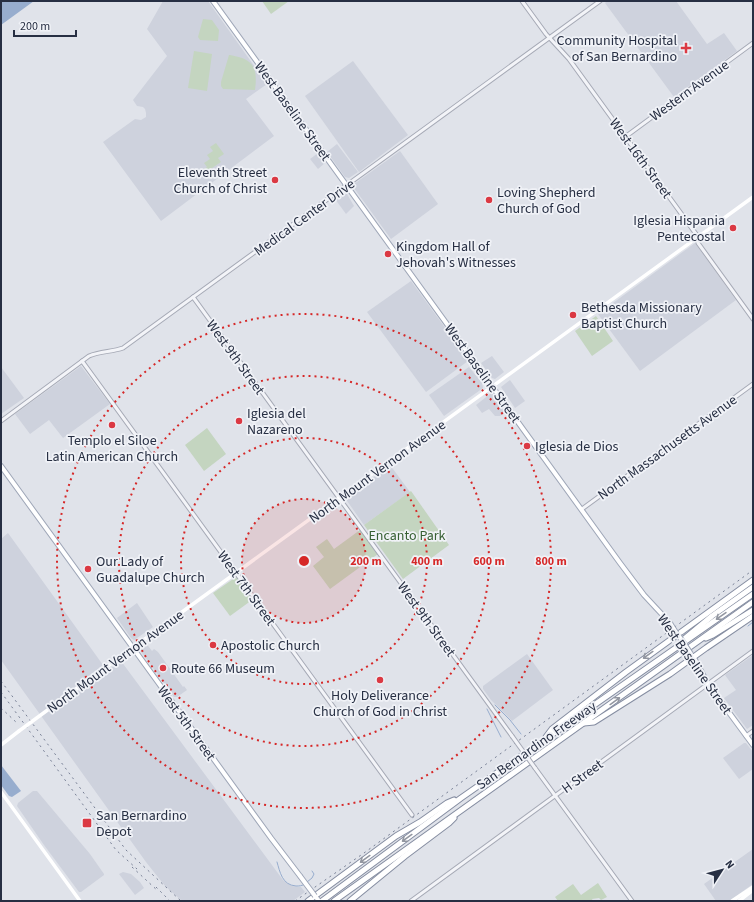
<svg xmlns="http://www.w3.org/2000/svg" width="754" height="902" viewBox="0 0 754 902" font-family="'Source Sans 3',sans-serif">
  <style>
    .built { fill: #ced2dd }
    .green { fill: #c4d5c0 }
    .water { fill: #97adce }
    .lines { fill: none; stroke-linecap: round; stroke-linejoin: round }
    .stream { stroke: #97adce; stroke-width: 1 }
    .tertiary-casing { stroke: #a5a9b5; stroke-width: 5 }
    .primary-casing { stroke: #9ea6b7; stroke-width: 6 }
    .motorway-casing { stroke: #868ea2; stroke-width: 7 }
    .tertiary { stroke: #f3f4f8; stroke-width: 3 }
    .secondary { stroke: #fff; stroke-width: 3.5 }
    .primary { stroke: #fff; stroke-width: 4 }
    .motorway { stroke: #fff; stroke-width: 5 }
    .rail { stroke: #788095; stroke-width: 1; stroke-dasharray: 2 4; stroke-linecap: butt }
    .tertiary-bridge-casing { stroke: #a5a9b5; stroke-width: 5; stroke-linecap: butt }
    .primary-bridge-casing { stroke: #9ea6b7; stroke-width: 6; stroke-linecap: butt }
    .tertiary-bridge { stroke: #f3f4f8; stroke-width: 3 }
    .secondary-bridge { stroke: #fff; stroke-width: 3.5 }
    .primary-bridge { stroke: #fff; stroke-width: 4 }
    .oneway { stroke: #9397a1 }
    .ring { fill: none; stroke: #d62828; stroke-width: 2; stroke-dasharray: 2 4 }
    .poi-dot { fill: #db3943; stroke: #f0f2f7; stroke-width: 1.5 }
    .labels { text-anchor: middle; stroke-width: 3.5; stroke-linejoin: round; paint-order: stroke }
    .poi-label { font-size: 14px; fill: #272f43; stroke: #f0f2f7; text-anchor: start }
    .street-label { font-size: 14px; fill: #272f43; stroke: #f0f2f7 }
    .park-label { font-size: 14px; fill: #376033; stroke: #f0f2f7 }
    .centre { fill: #d62828; stroke: #f0f2f7; stroke-width: 2 }
    .ring-label { font-size: 12px; text-anchor: middle; font-weight: bold; fill: #d62828; stroke: #f0f2f7; stroke-width: 3.5; stroke-linejoin: round; paint-order: stroke }
  </style>
  <rect width="100%" height="100%" fill="#e0e3ea"/>
  <g class="built">
    <polygon points="163,1 208,1 267,84 246,99 274,136 161,221 103,142 135,119 141,120 146,117 146,113 145,109 143,107 137,106 133,100 167,56 147,29"/>
    <polygon points="607,1 676,1 707,44 724,33 737,51 674,97 605,3"/>
    <polygon points="353,61 408,135 359,172 305,96"/>
    <polygon points="337,144 358,172 349,178 345,177 327,152"/>
    <polygon points="400,151 438,204 391,239 354,188 354,184"/>
    <polygon points="318,153 325,163 318,169 310,159"/>
    <polygon points="343,193 347,194 354,206 346,214 335,199"/>
    <polygon points="695,243 736,300 640,371 598,314"/>
    <polygon points="411,281 468,359 468,361 426,392 367,312"/>
    <polygon points="492,356 504,372 495,379 492,378 481,363"/>
    <polygon points="81,366 110,404 63,438 49,420 30,434 15,414"/>
    <polygon points="1,367 24,398 1,414"/>
    <polygon points="469,367 482,383 483,388 444,416 429,395"/>
    <polygon points="510,380 525,401 515,408 501,387"/>
    <polygon points="490,394 493,394 506,412 500,416 495,416 489,409 482,413 476,405"/>
    <polygon points="390,465 410,492 364,525 345,498"/>
    <polygon points="8,533 103,665 72,689 75,694 121,661 283,880 292,886 301,887 305,892 293,901 182,901 165,886 146,862 1,660 1,539"/>
    <polygon points="137,603 153,627 134,640 131,638 117,618"/>
    <polygon points="146,643 152,651 154,649 158,652 183,687 184,686 187,690 177,697 174,697 140,650 140,647"/>
    <polygon points="527,654 553,690 512,721 491,700 483,689 483,686"/>
    <polygon points="753,655 753,725 747,729 724,698 736,690 725,675"/>
    <polygon points="744,743 746,743 753,752 753,769 739,779 723,758"/>
    <polygon points="33,791 37,791 90,854 104,874 104,875 81,892 79,892 44,845 17,806 18,803"/>
    <polygon points="753,849 753,884 729,901 716,901 704,884"/>
    <polygon points="123,872 131,874 140,882 144,888 135,895 119,874"/>
  </g>
  <g class="green">
    <polygon points="262,1 289,1 271,14"/>
    <polygon points="203,19 212,20 219,30 218,41 200,40 198,37"/>
    <polygon points="194,51 212,54 207,91 188,88"/>
    <path d="M229 55H230C253 59 258 67 255 90L223 89 221 86V82Z"/>
    <polygon points="216,143 224,154 218,158 221,162 203,174 201,171 207,167 204,163 210,159 207,155 213,151 210,147"/>
    <polygon points="596,316 613,341 592,356 575,331"/>
    <polygon points="207,428 226,454 204,471 185,445"/>
    <polygon points="411,491 449,545 403,579 364,525"/>
    <polygon points="360,530 378,554 330,589 313,566 324,557 316,547 327,539 334,549"/>
    <polygon points="236,577 252,600 230,616 213,593"/>
    <polygon points="598,883 607,897 601,900 599,898 592,899 593,901 558,901 555,897 573,884 581,895"/>
  </g>
  <g class="water">
    <polygon points="1,1 34,1 1,25"/>
    <polygon points="1,765 21,791 12,797 9,796 1,785"/>
  </g>
  <g class="lines">
    <g class="stream">
      <polyline points="748,626 753,622"/>
      <polyline points="495,705 510,720 521,734"/>
      <polyline points="487,709 501,737"/>
      <path d="M277 862C280 872 282 885 296 886 299 886 302 886 305 884"/>
      <polyline points="307,882 312,878 314,874 312,871"/>
    </g>
    <defs>
      <g id="tertiary">
        <polyline points="522,1 546,34 569,59 696,234 698,243 753,319"/>
        <polyline points="625,137 753,43"/>
        <polyline points="193,297 512,736"/>
        <polyline points="82,361 412,815"/>
        <path d="M1 421 89 356C100 351 112 352 123 348L600 1"/>
        <polyline points="582,509 753,384"/>
        <polyline points="746,736 753,731"/>
        <polyline points="535,768 632,901"/>
        <polyline points="411,901 753,651"/>
      </g>
      <g id="primary">
        <polyline points="213,1 620,563 644,595 670,623"/>
        <polyline points="1,466 271,838 300,876"/>
        <polyline points="693,656 708,684 753,745"/>
        <polyline points="315,896 319,901"/>
      </g>
      <g id="motorway">
        <polyline points="706,638 713,635 753,610"/>
        <polyline points="683,640 712,616 753,587"/>
        <polyline points="584,723 594,722 670,674 706,648 753,616"/>
        <polyline points="546,737 552,729 626,672 753,580"/>
        <polyline points="308,901 396,836 420,822 447,803 454,800"/>
        <polyline points="322,901 461,798 753,594"/>
        <polyline points="334,901 753,602"/>
        <polyline points="350,901 405,856 449,823 454,818"/>
      </g>
    </defs>
    <use href="#tertiary" class="tertiary-casing"/>
    <use href="#primary" class="primary-casing"/>
    <use href="#motorway" class="motorway-casing"/>
    <use href="#tertiary" class="tertiary"/>
    <g class="secondary">
      <polyline points="83,684 753,197"/>
      <polyline points="1,745 19,731"/>
      <polyline points="1,792 80,901"/>
      <polyline points="732,901 753,887"/>
      <polyline points="739,901 753,890"/>
    </g>
    <use href="#primary" class="primary"/>
    <use href="#motorway" class="motorway"/>
    <g class="rail">
      <polyline points="1,681 126,850 181,901"/>
      <polyline points="1,692 116,850 137,869"/>
      <polyline points="1,708 17,723"/>
      <polyline points="132,867 158,891"/>
      <polyline points="156,887 170,901"/>
      <polyline points="295,901 364,853 753,570"/>
    </g>
    <defs>
      <polyline id="tertiary-bridge" points="512,736 535,768"/>
      <g id="primary-bridge">
        <polyline points="670,623 677,634"/>
        <polyline points="679,636 691,654"/>
        <polyline points="300,876 315,896"/>
      </g>
    </defs>
    <use href="#tertiary-bridge" class="tertiary-bridge-casing"/>
    <use href="#primary-bridge" class="primary-bridge-casing"/>
    <use href="#tertiary-bridge" class="tertiary-bridge"/>
    <polyline class="secondary-bridge" points="19,731 83,684"/>
    <use href="#primary-bridge" class="primary-bridge"/>
  </g>
  <defs><path id="oneway-shaft" d="M-6 0H5M1.5-3L5.5 0L1.5 3" fill="none" stroke-width="1.6" stroke-linecap="round" stroke-linejoin="round"/></defs>
  <g class="oneway">
    <use href="#oneway-shaft" transform="translate(721 616) rotate(145)"/>
    <use href="#oneway-shaft" transform="translate(648 655) rotate(144)"/>
    <use href="#oneway-shaft" transform="translate(615 701) rotate(-36)"/>
    <use href="#oneway-shaft" transform="translate(407 838) rotate(144)"/>
    <use href="#oneway-shaft" transform="translate(365 859) rotate(144)"/>
  </g>
  <circle cx="304" cy="561" r="62" fill="#d62828" fill-opacity=".12"/>
  <g class="ring">
    <circle cx="304" cy="561" r="62"/>
    <circle cx="304" cy="561" r="123"/>
    <circle cx="304" cy="561" r="185"/>
    <circle cx="304" cy="561" r="247"/>
  </g>
  <g class="poi-dot">
    <path d="M684 42h4v4h4v4h-4v4h-4v-4h-4v-4h4z"/>
    <circle cx="275" cy="180" r="4"/>
    <circle cx="489" cy="200" r="4"/>
    <circle cx="733" cy="228" r="4"/>
    <circle cx="388" cy="254" r="4"/>
    <circle cx="573" cy="315" r="4"/>
    <circle cx="239" cy="421" r="4"/>
    <circle cx="112" cy="425" r="4"/>
    <circle cx="527" cy="446" r="4"/>
    <circle cx="88" cy="569" r="4"/>
    <circle cx="213" cy="645" r="4"/>
    <circle cx="163" cy="668" r="4"/>
    <circle cx="380" cy="680" r="4"/>
    <rect x="82" y="818" width="10" height="10" rx="2"/>
  </g>
  <g class="labels">
    <g class="poi-label">
      <text x="677" y="45" text-anchor="end">Community Hospital<tspan x="677" dy="16">of San Bernardino</tspan></text>
      <text x="267" y="177" text-anchor="end">Eleventh Street<tspan x="267" dy="16">Church of Christ</tspan></text>
      <text x="497" y="197">Loving Shepherd<tspan x="497" dy="16">Church of God</tspan></text>
      <text x="725" y="225" text-anchor="end">Iglesia Hispania<tspan x="725" dy="16">Pentecostal</tspan></text>
      <text x="396" y="251">Kingdom Hall of<tspan x="396" dy="16">Jehovah's Witnesses</tspan></text>
      <text x="581" y="312">Bethesda Missionary<tspan x="581" dy="16">Baptist Church</tspan></text>
      <text x="247" y="418">Iglesia del<tspan x="247" dy="16">Nazareno</tspan></text>
      <text x="112" y="445" text-anchor="middle">Templo el Siloe<tspan x="112" dy="16">Latin American Church</tspan></text>
      <text x="535" y="451">Iglesia de Dios</text>
      <text x="96" y="566">Our Lady of<tspan x="96" dy="16">Guadalupe Church</tspan></text>
      <text x="221" y="650">Apostolic Church</text>
      <text x="171" y="673">Route 66 Museum</text>
      <text x="380" y="700" text-anchor="middle">Holy Deliverance<tspan x="380" dy="16">Church of God in Christ</tspan></text>
      <text x="96" y="820">San Bernardino<tspan x="96" dy="16">Depot</tspan></text>
    </g>
    <g class="street-label">
      <text transform="translate(689 90) rotate(-36)" y="5">Western Avenue</text>
      <text transform="translate(293 111) rotate(54)" y="5">West Baseline Street</text>
      <text transform="translate(641 158) rotate(54)" y="5">West 16th Street</text>
      <text transform="translate(304 217) rotate(-36)" y="5">Medical Center Drive</text>
      <text transform="translate(236 357) rotate(54)" y="5">West 9th Street</text>
      <text transform="translate(483 373) rotate(54)" y="5">West Baseline Street</text>
      <text transform="translate(667 447) rotate(-36)" y="5">North Massachusetts Avenue</text>
      <text transform="translate(377 471) rotate(-36)" y="5">North Mount Vernon Avenue</text>
      <text transform="translate(247 588) rotate(54)" y="5">West 7th Street</text>
      <text transform="translate(427 619) rotate(54)" y="5">West 9th Street</text>
      <text transform="translate(115 661) rotate(-36)" y="5">North Mount Vernon Avenue</text>
      <text transform="translate(695 664) rotate(55)" y="5">West Baseline Street</text>
      <text transform="translate(187 723) rotate(54)" y="5">West 5th Street</text>
      <text transform="translate(536 745) rotate(-35)" y="5">San Bernardino Freeway</text>
      <text transform="translate(582 776) rotate(-36)" y="5">H Street</text>
    </g>
    <g class="park-label">
      <text x="407" y="540">Encanto Park</text>
    </g>
  </g>
  <circle cx="304" cy="561" r="6" class="centre"/>
  <g class="ring-label">
    <text x="366" y="565">200 m</text>
    <text x="427" y="565">400 m</text>
    <text x="489" y="565">600 m</text>
    <text x="551" y="565">800 m</text>
  </g>
  <rect width="754" height="902" fill="none" stroke="#272f43" stroke-width="4"/>
  <g transform="translate(722 870) rotate(54)" stroke="#f0f2f7" stroke-width="3" paint-order="stroke">
  <path d="M0-3L7 15L0 10L-7 15Z" fill="#272f43"/>
  <text y="-6" font-size="11" font-weight="bold" text-anchor="middle" fill="#272f43">N</text>
  </g>
  <path d="M14 30v6h62v-6" fill="none" stroke="#272f43" stroke-width="2"/>
  <text x="20" y="30" font-size="12" fill="#272f43" stroke="#f0f2f7" stroke-width="3" paint-order="stroke">200 m</text>
</svg>
